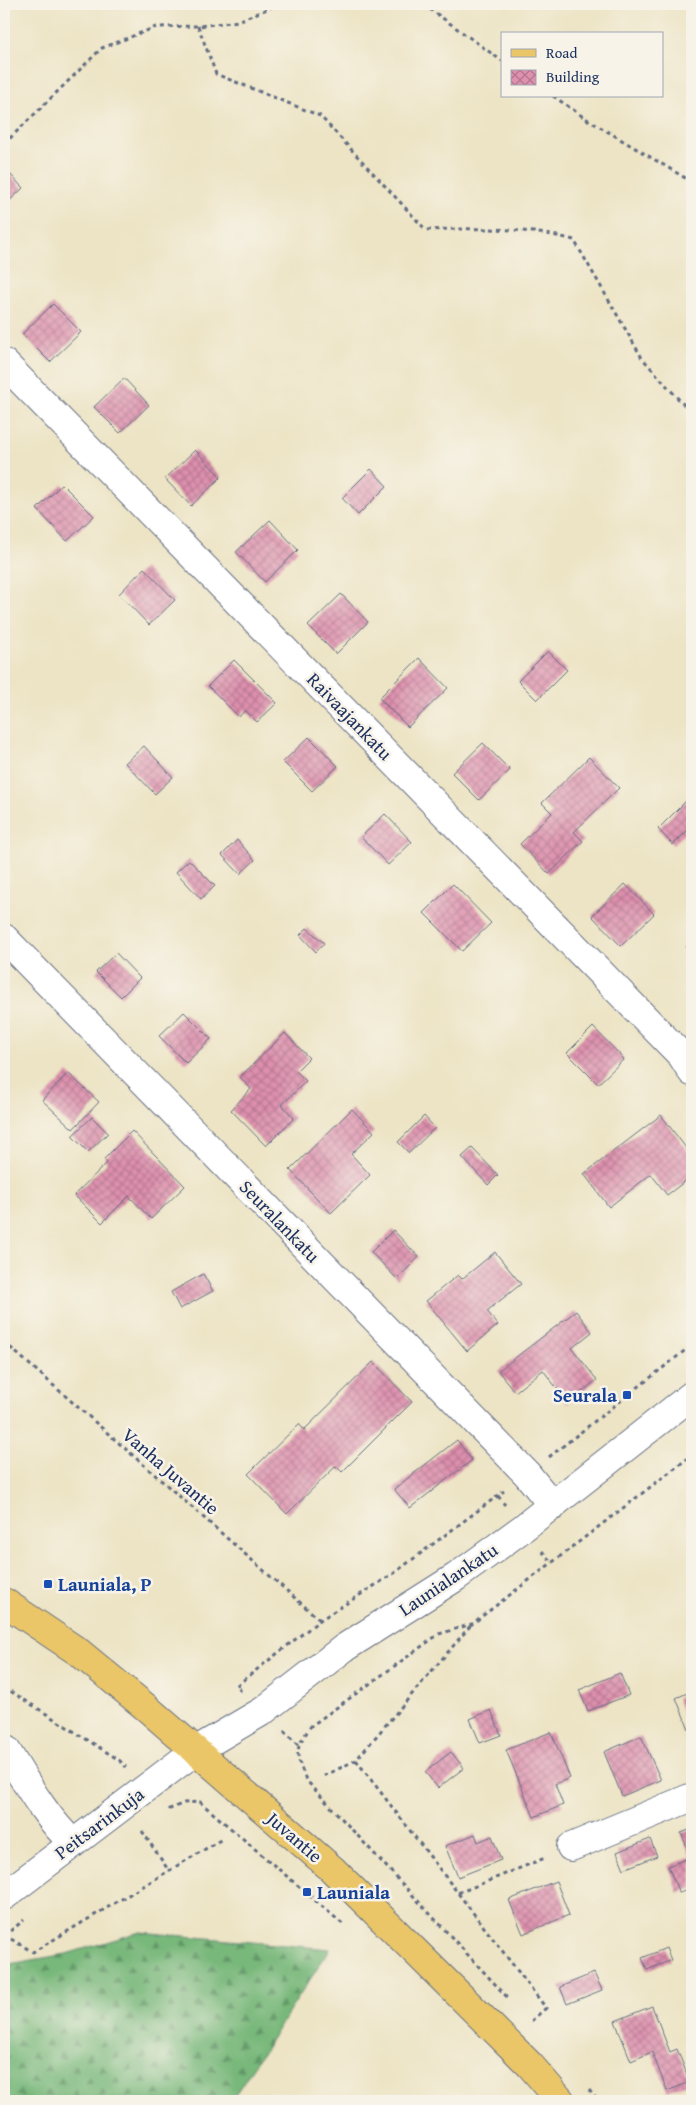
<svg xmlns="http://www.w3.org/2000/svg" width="696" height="2105" viewBox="0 0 696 2105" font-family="'Gentium Book Plus',serif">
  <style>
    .forest { fill: url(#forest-firs); stroke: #4a746c }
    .building { fill: url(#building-cross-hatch) }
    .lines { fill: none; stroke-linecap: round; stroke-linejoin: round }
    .minor-casing { stroke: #646e82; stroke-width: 30 }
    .major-casing { stroke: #646e82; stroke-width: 30 }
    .path { stroke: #646e82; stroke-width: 3; stroke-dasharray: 4 4; stroke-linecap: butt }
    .minor { stroke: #fff; stroke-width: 28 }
    .major { stroke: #eac669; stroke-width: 28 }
    .transit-dot { fill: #1a4fb4; stroke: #f7f3e8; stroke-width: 2 }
    .labels { text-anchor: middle; stroke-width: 5; stroke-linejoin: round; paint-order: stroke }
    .street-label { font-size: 19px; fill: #1b2f5e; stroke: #f7f3e8 }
    .transit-label { font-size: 19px; font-weight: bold; fill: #164399; stroke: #f7f3e8; text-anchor: start }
  </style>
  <defs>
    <pattern id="forest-firs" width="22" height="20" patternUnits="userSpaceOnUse" patternTransform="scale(1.25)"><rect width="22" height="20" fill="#78b87a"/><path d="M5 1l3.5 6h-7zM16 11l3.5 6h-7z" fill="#629667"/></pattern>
    <pattern id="building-cross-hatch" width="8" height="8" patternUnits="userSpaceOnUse" patternTransform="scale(1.25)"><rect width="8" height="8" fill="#de90ad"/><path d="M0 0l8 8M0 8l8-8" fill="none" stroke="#b37690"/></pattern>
  </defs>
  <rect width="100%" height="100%" fill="#f7f3e8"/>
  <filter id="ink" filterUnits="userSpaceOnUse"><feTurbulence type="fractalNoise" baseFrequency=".02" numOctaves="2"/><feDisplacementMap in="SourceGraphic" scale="10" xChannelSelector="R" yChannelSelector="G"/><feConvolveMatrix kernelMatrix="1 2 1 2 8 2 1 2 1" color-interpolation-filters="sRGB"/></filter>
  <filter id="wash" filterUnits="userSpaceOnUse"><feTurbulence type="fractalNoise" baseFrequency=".0096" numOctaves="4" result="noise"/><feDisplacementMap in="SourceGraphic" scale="20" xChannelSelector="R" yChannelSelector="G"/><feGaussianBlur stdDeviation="1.12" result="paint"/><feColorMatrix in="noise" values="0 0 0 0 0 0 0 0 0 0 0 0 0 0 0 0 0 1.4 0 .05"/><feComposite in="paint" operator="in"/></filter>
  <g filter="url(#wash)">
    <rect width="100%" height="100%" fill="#ede4c5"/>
    <polygon class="forest" points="140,1932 330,1949 231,2101 4,2101 4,1965 66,1954"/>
    <g id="blocks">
      <g class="building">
        <polygon points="10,174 23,188 4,206 4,180"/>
        <polygon points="53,304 81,332 50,362 22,334"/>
        <polygon points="124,378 149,405 120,433 94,407"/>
        <polygon points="195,450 221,477 191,506 165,479"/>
        <polygon points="371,469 387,486 358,515 342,498"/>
        <polygon points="62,484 94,516 67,541 37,509"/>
        <polygon points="270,520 298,550 265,582 236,552"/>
        <polygon points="144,568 175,600 149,625 119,594"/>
        <polygon points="341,594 368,622 336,654 308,626"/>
        <polygon points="548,651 567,670 537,700 518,681"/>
        <polygon points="419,658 448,688 408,727 379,698"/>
        <polygon points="234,660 277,703 257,722 245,710 239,717 208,686"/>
        <polygon points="309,737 338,766 312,791 283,762"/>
        <polygon points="483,743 510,770 479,800 452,773"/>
        <polygon points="144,746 173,777 155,794 125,763"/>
        <polygon points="589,757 619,788 574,832 583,841 549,874 520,844 552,813 542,803"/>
        <polygon points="689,798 692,801 692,826 673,845 658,829"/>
        <polygon points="385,814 412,842 388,865 361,837"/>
        <polygon points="237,840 255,860 240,874 222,855"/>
        <polygon points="189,860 215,886 201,899 176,872"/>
        <polygon points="453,884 491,923 462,951 424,913"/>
        <polygon points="625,884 654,914 621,946 592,916"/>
        <polygon points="307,928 324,943 316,952 300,935"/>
        <polygon points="692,941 692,953 686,947"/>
        <polygon points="116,953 140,978 121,997 96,972"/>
        <polygon points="184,1012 211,1039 186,1063 159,1036"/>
        <polygon points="593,1027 624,1059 598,1084 567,1053"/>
        <polygon points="285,1033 309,1058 296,1071 306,1081 282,1105 294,1118 266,1146 231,1110 251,1089 240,1077"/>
        <polygon points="68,1073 99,1102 73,1129 42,1100"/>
        <polygon points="352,1109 374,1132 351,1154 370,1175 331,1213 290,1170"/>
        <polygon points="661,1115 692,1156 692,1176 667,1195 651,1174 609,1207 584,1174"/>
        <polygon points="424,1116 435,1128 409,1153 398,1142"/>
        <polygon points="92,1117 108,1133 88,1152 72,1136"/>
        <polygon points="132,1131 185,1186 151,1219 129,1196 102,1223 74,1195 107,1163 104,1159"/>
        <polygon points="472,1148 498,1175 488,1185 462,1157"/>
        <polygon points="393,1230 419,1257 397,1279 371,1252"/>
        <polygon points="495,1252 521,1284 487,1311 498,1325 467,1351 426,1301 458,1275 462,1279"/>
        <polygon points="203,1274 213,1291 180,1309 171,1292"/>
        <polygon points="576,1311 592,1332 572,1348 597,1380 568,1403 543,1370 515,1392 498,1371"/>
        <polygon points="373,1362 412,1402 342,1472 336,1466 287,1514 248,1474 299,1424 304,1430"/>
        <polygon points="457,1440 472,1460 410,1508 394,1489"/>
        <polygon points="620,1673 629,1695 588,1711 579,1690"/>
        <polygon points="692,1691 692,1737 676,1698"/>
        <polygon points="491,1710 501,1735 480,1743 470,1719"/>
        <polygon points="551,1732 570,1778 555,1784 563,1805 534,1817 506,1750"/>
        <polygon points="641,1736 661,1780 622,1796 604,1752"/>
        <polygon points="451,1752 464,1768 438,1788 425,1772"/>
        <polygon points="692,1829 692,1888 679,1893 668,1866 691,1857 681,1833"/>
        <polygon points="475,1834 478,1842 492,1836 501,1860 458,1877 445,1846"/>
        <polygon points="650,1839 657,1856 624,1869 617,1852"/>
        <polygon points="556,1881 569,1915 523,1934 509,1900"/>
        <polygon points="666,1948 671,1960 647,1970 642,1958"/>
        <polygon points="594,1973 602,1990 567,2004 560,1987"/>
        <polygon points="652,2006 670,2052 677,2049 690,2082 667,2091 652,2052 631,2061 615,2021"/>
      </g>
    </g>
  </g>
  <g filter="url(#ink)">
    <use href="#blocks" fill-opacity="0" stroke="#646e82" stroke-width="1"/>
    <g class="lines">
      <defs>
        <g id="minor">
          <polyline points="4,363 682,1056 692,1072"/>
          <polyline points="4,938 527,1474 553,1506"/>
          <path d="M4 1750H6C26 1782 45 1817 73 1843"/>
          <polyline points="571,1847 692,1797"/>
          <polyline points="4,1896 195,1751 263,1711 344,1648 456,1577 523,1528 692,1395"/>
        </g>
        <polyline id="major" points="4,1602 80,1653 148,1709 332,1869 530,2065 561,2101"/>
      </defs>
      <use href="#minor" class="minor-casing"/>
      <use href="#major" class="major-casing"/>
      <g class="path">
        <polyline points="423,4 502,61"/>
        <path d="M198 26 216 74 320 116 426 230C475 228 525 227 574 240L642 358 692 414"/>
        <polyline points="553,96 585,118 692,182"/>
        <polyline points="4,144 102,48 156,27 198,26 238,21 279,4"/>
        <polyline points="4,1342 320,1620"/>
        <polyline points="549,1457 692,1345"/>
        <polyline points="498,1496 505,1505"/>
        <polyline points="542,1551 551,1562"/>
        <polyline points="4,1687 119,1760 126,1767"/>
        <polyline points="241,1691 236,1686 320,1620 393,1574 504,1491"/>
        <polyline points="284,1731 298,1745"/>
        <polyline points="356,1760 546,2008 530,2022"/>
        <polyline points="324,1776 356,1760 471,1625"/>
        <polyline points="169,1808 170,1809 184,1803 200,1802 345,1926"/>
        <polyline points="142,1831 169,1871"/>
        <polyline points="458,1893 545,1858"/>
        <polyline points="4,1935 33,1952 222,1839"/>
        <polyline points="4,1936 24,1920"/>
        <path d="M507 1997 306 1780C295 1752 294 1750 311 1726L439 1634 472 1624 692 1455"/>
        <polyline points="589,2090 598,2101"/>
      </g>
      <use href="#minor" class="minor"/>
      <use href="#major" class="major"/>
    </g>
  </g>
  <g class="transit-dot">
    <rect x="622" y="1390" width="10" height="10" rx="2.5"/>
    <rect x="43" y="1579" width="10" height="10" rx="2.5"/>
    <rect x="302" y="1887" width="10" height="10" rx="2.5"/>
  </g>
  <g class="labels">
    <g class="street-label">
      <text transform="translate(350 716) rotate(46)" y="7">Raivaajankatu</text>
      <text transform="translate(280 1221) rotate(46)" y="7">Seuralankatu</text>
      <text transform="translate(171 1471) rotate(41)" y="7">Vanha Juvantie</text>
      <text transform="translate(448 1579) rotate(-34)" y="7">Launialankatu</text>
      <text transform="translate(99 1823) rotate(-37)" y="7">Peitsarinkuja</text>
      <text transform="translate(295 1837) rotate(41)" y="7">Juvantie</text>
    </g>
    <g class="transit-label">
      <text x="617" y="1402" text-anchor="end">Seurala</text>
      <text x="58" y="1591">Launiala, P</text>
      <text x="317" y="1899">Launiala</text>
    </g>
  </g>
  <rect width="696" height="2105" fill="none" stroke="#f7f3e8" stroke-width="20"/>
  <rect x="501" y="32" width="162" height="65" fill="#f7f3e8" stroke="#9fa5b1"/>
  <rect x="511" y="49" width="25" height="8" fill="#eac669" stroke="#9fa5b1"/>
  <text x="546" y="58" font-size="15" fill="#1b2f5e">Road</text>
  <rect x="511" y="70" width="25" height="15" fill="url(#building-cross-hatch)" stroke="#9fa5b1"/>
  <text x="546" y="82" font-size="15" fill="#1b2f5e">Building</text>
</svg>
